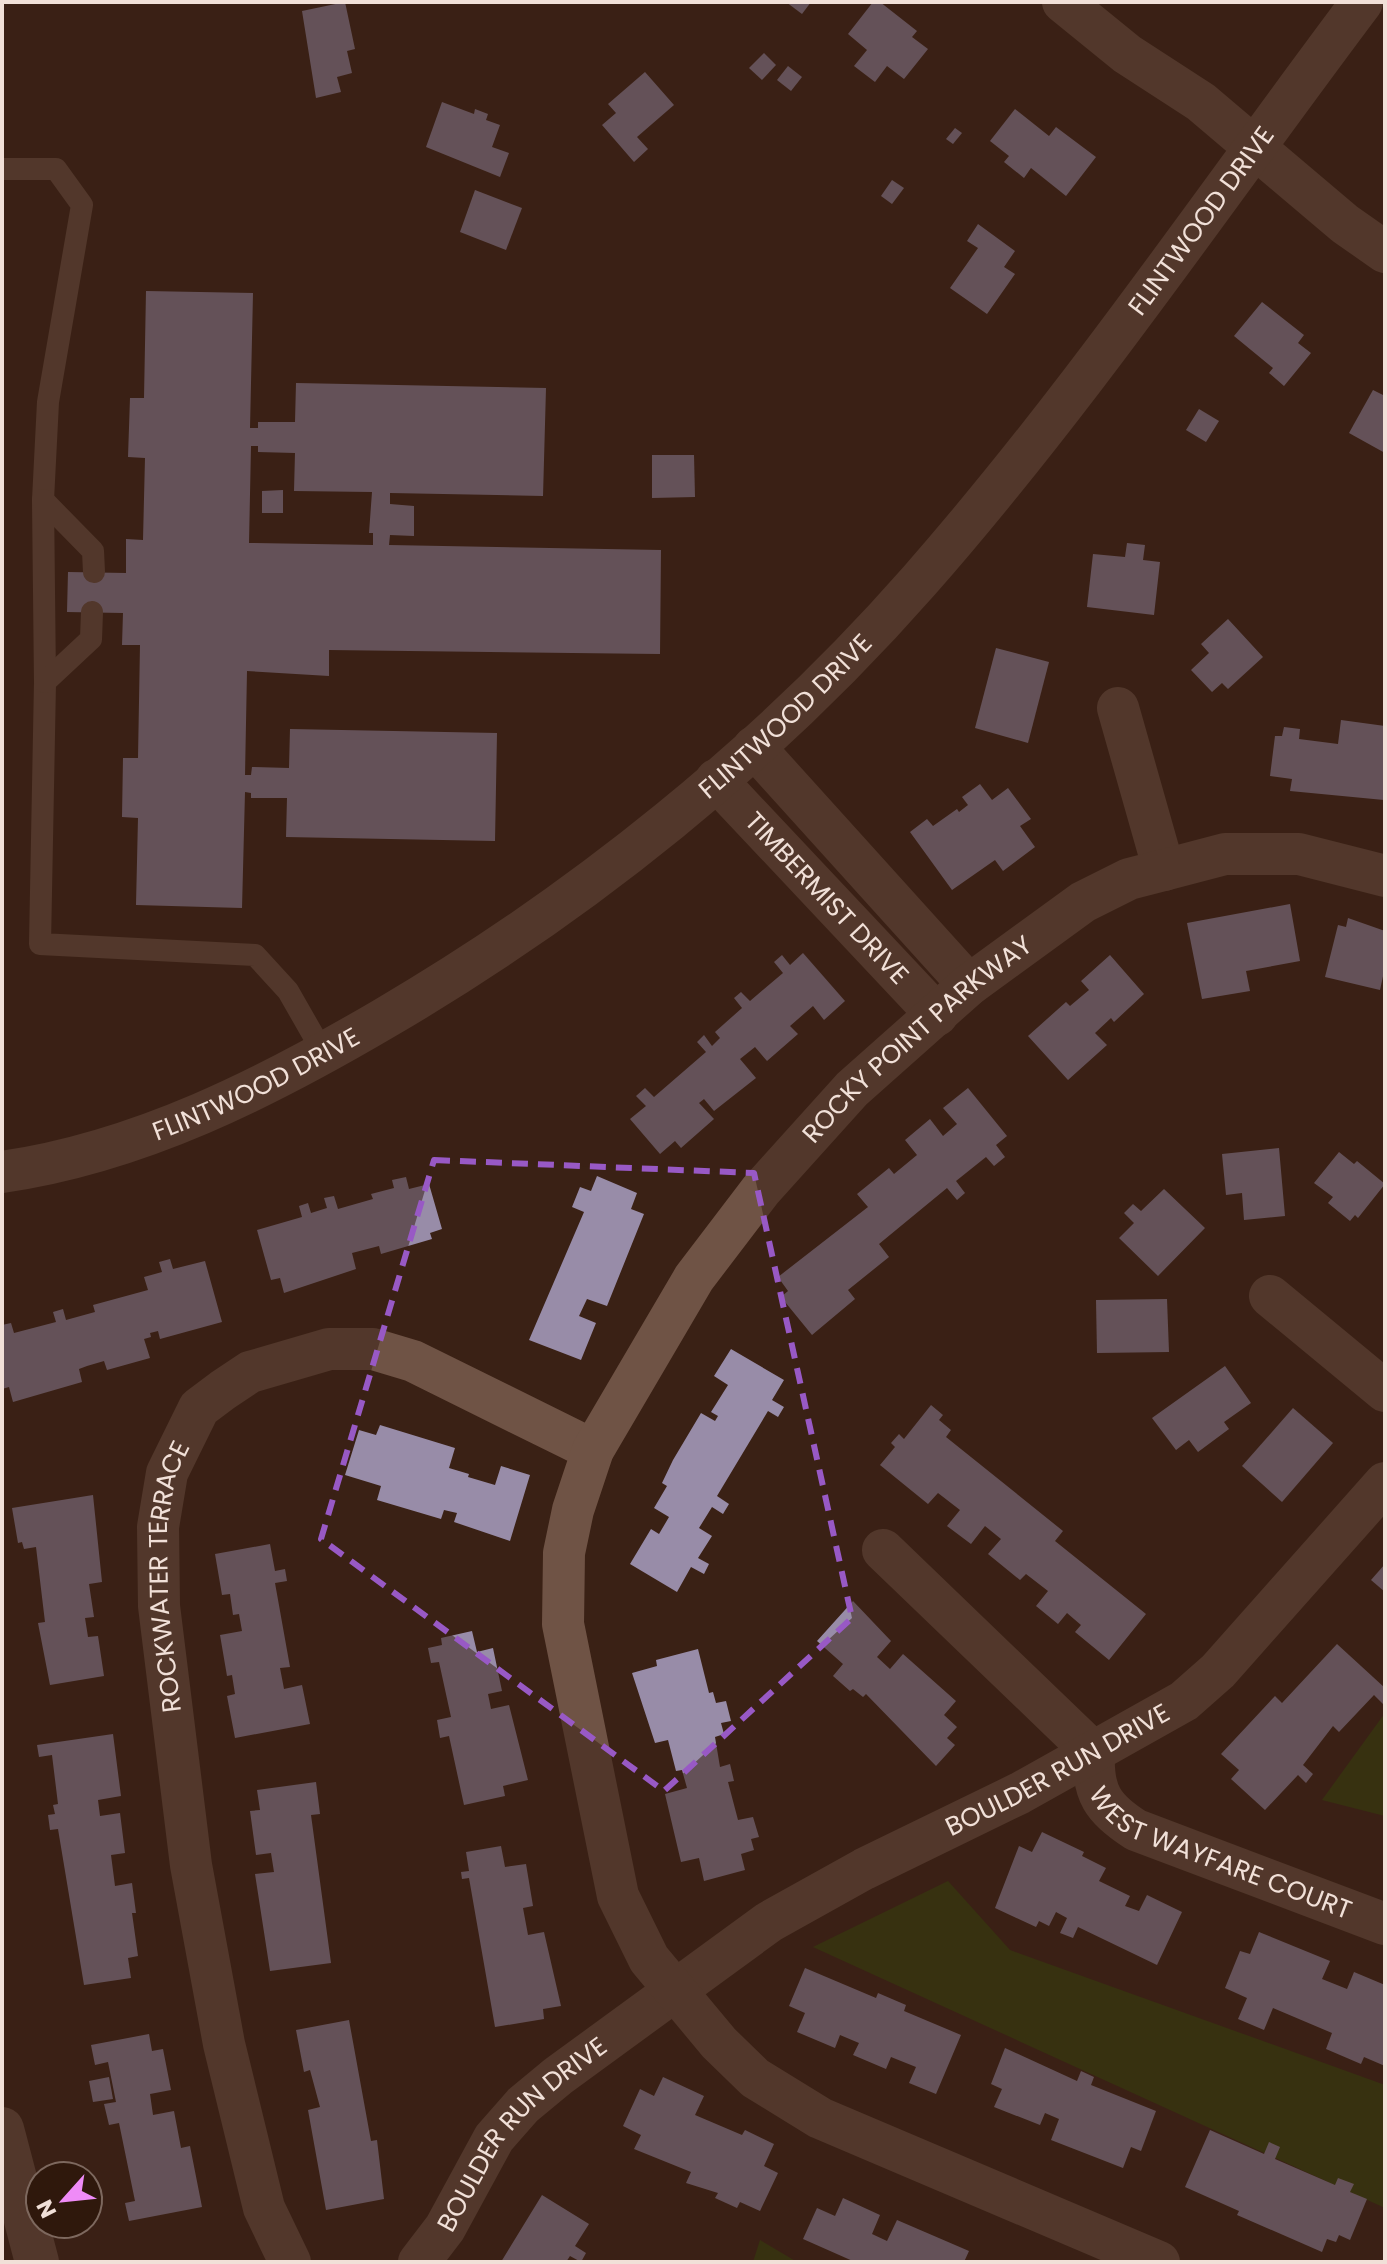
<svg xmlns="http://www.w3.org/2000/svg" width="1387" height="2264" viewBox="0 0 1387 2264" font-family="Poppins,sans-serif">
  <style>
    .green { fill: #334609 }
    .building { fill: #988ca8; fill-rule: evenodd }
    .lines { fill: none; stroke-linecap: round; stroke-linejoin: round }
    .service { stroke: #6f5345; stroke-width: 22 }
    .minor { stroke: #6f5345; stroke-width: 42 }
    .secondary { stroke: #6f5345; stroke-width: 44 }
    .marked { fill: none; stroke: #9859c5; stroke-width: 6; stroke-dasharray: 16 10; stroke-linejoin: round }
    .labels { text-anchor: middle; stroke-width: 8; stroke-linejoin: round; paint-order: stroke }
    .street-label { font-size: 26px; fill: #f1e0d8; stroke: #2f180c }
  </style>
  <rect width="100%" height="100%" fill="#3a2115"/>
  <g class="green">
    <polygon points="1385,1713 1385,1816 1322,1800"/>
    <polygon points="948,1881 1010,1950 1385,2085 1385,2208 813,1947"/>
    <polygon points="760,2240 797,2262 753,2262"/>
  </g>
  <g class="building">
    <polygon points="345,2 355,49 347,51 352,73 337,77 341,92 316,98 302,11"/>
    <polygon points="786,2 811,2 802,14"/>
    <polygon points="873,2 880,2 917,31 912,37 928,49 904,79 887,66 875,82 854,66 867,50 848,34"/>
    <polygon points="764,53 776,65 762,80 749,68"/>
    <polygon points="788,66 802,77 791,91 777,80"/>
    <polygon points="645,72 674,105 637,137 648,149 634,162 602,125 616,113 608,104"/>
    <polygon points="442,102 474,114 475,109 488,114 486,120 500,125 492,147 509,153 500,177 426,147"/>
    <polygon points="1015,109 1049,136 1056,127 1096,157 1066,196 1031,168 1024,178 1004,162 1009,156 990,141"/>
    <polygon points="955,128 962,133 953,144 946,139"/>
    <polygon points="892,180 904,188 892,204 881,196"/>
    <polygon points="475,190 522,208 506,250 460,232"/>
    <polygon points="978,224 1015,251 1004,267 1015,274 987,314 950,288 978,248 967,241"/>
    <path d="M146 291 253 293 250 428H258V422H295L296 383 546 388 543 496 390 493V504L414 506V536L390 535 389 545 661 550 660 654 329 650V676L247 671 245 775H251L252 767 289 768 290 729 497 733 495 841 286 837 287 798H251V793L245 792 242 908 136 905 138 818 122 817 123 758H138L140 645H122L123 613 67 612 68 572 126 573V539L143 540 145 458 128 457 130 398H144ZM251 446H258V452L295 453 294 491 372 492 369 533H373V545L249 543Z"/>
    <polygon points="1262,302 1304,335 1298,343 1311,353 1284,386 1269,373 1273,368 1234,336"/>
    <polygon points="1373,390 1385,396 1385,453 1349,433"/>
    <polygon points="1199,409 1219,421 1206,442 1186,430"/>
    <polygon points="652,455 694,455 695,497 652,498"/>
    <polygon points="283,490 283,513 262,513 262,491"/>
    <polygon points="1127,543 1145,545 1143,560 1160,562 1154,615 1087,607 1093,554 1125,557"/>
    <polygon points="1228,619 1263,657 1228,689 1222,683 1212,692 1191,670 1209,653 1201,644"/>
    <polygon points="996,648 1049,662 1028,743 975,728"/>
    <polygon points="1341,720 1385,726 1384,800 1290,791 1292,779 1270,776 1275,736 1282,736 1284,727 1300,729 1299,739 1338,744"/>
    <polygon points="980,784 992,800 1008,788 1031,819 1020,826 1035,847 1003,871 995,860 952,890 910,832 927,819 933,826 957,809 959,812 968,805 962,797"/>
    <polygon points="1290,904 1300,961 1246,971 1250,991 1202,999 1187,923"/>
    <polygon points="1348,918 1385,931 1385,967 1380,990 1325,977 1338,925 1346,927"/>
    <polygon points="803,953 845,1001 824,1020 813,1006 790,1026 798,1034 767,1061 755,1047 740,1059 756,1078 714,1111 704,1099 699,1103 714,1119 681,1148 675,1141 660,1154 630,1119 646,1106 636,1096 645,1088 654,1097 706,1052 697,1042 704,1035 712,1046 720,1038 715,1032 742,1008 734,998 741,992 750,1001 783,973 774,962 782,955 790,965"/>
    <polygon points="1110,955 1144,994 1114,1022 1111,1018 1095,1033 1107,1045 1068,1080 1028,1036 1066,1002 1070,1006 1089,990 1081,981"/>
    <polygon points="968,1088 1007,1136 996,1145 1005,1157 994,1166 986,1157 956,1181 965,1193 957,1200 947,1188 879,1244 889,1257 848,1290 855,1299 812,1335 781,1297 788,1291 778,1277 868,1207 857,1194 889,1168 894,1174 917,1155 905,1140 930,1119 943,1136 957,1124 943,1108"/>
    <polygon points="1279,1148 1285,1216 1244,1220 1242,1193 1226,1195 1222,1154"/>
    <polygon points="1339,1152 1354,1164 1357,1161 1385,1184 1358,1218 1355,1215 1350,1221 1328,1203 1333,1197 1314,1183"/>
    <polygon points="597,1176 637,1193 631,1209 644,1214 607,1306 587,1299 579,1316 596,1323 581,1360 529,1340 584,1212 572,1207 580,1187 591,1191"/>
    <polygon points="406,1177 409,1189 429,1184 442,1229 430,1233 432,1239 381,1254 379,1246 352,1253 356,1269 284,1293 280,1278 271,1280 257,1230 302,1217 299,1206 308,1203 311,1213 327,1208 324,1198 334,1196 338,1209 373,1199 371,1194 394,1188 392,1180"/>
    <polygon points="1164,1189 1205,1228 1158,1276 1119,1238 1134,1223 1124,1213 1133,1204 1141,1211"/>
    <polygon points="170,1259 173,1269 205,1261 222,1322 160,1339 158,1331 150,1333 151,1337 144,1339 150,1358 107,1370 104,1361 87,1366 79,1369 82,1382 13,1402 9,1387 2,1389 2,1325 11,1323 14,1333 56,1322 53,1312 63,1309 66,1320 95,1312 93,1305 148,1290 144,1277 162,1272 159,1262"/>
    <polygon points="1167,1299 1169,1352 1097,1353 1096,1300"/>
    <polygon points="731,1349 784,1380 772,1400 784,1407 778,1417 768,1411 717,1496 729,1504 723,1514 712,1507 699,1528 712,1536 698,1558 709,1564 704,1574 691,1567 677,1592 630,1564 651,1529 659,1534 669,1517 654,1508 667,1486 662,1483 673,1460 701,1413 715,1421 718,1416 711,1412 728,1385 714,1376"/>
    <polygon points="1225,1366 1251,1403 1224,1422 1229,1429 1198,1452 1189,1440 1176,1450 1152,1418"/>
    <polygon points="931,1405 943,1415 939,1420 951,1430 946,1437 1063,1531 1055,1541 1146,1614 1109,1660 1075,1632 1081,1625 1067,1613 1058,1624 1036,1606 1048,1591 1026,1574 1020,1580 988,1554 1001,1539 985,1526 971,1544 947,1526 960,1510 938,1493 928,1504 880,1465 895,1447 891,1443 899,1434 904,1439"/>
    <polygon points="1293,1408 1333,1443 1282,1502 1242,1466"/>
    <polygon points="380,1425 455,1448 449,1468 469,1474 468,1477 495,1485 501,1466 530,1475 510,1541 454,1522 457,1513 444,1510 441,1519 377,1500 381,1486 345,1475 359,1430 376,1435"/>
    <polygon points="93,1495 102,1582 89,1584 94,1617 85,1618 88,1637 98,1636 104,1676 50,1685 38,1623 45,1622 36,1547 24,1549 22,1542 18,1543 12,1508"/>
    <polygon points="270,1544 275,1571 285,1569 287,1581 275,1583 290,1667 280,1668 284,1689 302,1685 310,1724 235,1738 227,1696 235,1694 232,1675 227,1676 220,1635 242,1631 239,1614 233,1615 230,1594 222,1595 215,1554"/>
    <polygon points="1385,1564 1385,1592 1371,1580"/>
    <polygon points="853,1601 891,1641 877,1657 890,1669 903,1654 956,1701 944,1715 957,1727 947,1738 955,1745 936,1766 866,1694 863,1697 853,1689 850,1691 833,1676 843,1664 817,1641"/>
    <polygon points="472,1631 477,1652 493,1648 502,1691 488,1694 491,1709 509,1705 528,1780 503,1786 505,1796 464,1805 449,1736 440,1738 437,1720 451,1717 439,1662 431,1663 428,1648 442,1645 441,1638"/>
    <polygon points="1337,1644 1385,1688 1385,1701 1383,1704 1374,1695 1339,1732 1333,1726 1303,1765 1313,1774 1306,1783 1298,1775 1265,1810 1231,1779 1239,1770 1221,1754 1275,1696 1282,1703"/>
    <polygon points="698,1649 709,1693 713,1692 716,1703 726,1701 731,1721 721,1723 724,1734 715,1737 720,1767 730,1764 734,1781 728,1782 738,1820 753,1817 759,1837 751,1839 754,1850 741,1854 745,1870 704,1881 699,1858 681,1862 665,1794 687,1788 682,1770 676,1771 668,1740 655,1743 632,1673 657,1666 656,1660"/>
    <polygon points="113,1734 121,1796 98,1800 100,1816 120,1813 125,1853 111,1855 115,1886 132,1883 136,1913 132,1913 138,1956 128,1958 131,1978 84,1985 58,1829 50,1830 48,1815 55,1814 53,1805 58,1804 52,1755 39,1757 37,1745"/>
    <polygon points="316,1782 320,1814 311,1815 331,1963 270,1971 255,1874 274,1872 271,1853 256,1855 250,1811 260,1810 257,1790"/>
    <polygon points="1042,1832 1084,1852 1082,1856 1106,1868 1099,1881 1130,1896 1125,1906 1139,1911 1147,1895 1182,1912 1157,1965 1078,1927 1073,1938 1060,1933 1067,1918 1056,1912 1049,1926 1039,1921 1036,1927 995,1908 1019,1846 1032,1852"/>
    <polygon points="501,1846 505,1867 526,1864 533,1906 523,1908 528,1935 544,1932 561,2006 543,2009 544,2019 495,2027 469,1878 462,1879 461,1872 469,1871 466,1852"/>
    <polygon points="1259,1932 1330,1961 1322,1979 1347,1989 1354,1972 1385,1985 1385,2066 1364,2057 1361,2064 1326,2049 1332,2033 1273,2008 1264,2030 1238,2019 1247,1998 1225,1988 1240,1951 1250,1954"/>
    <polygon points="805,1968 876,1998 878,1993 906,2005 904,2011 961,2035 936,2094 909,2083 916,2067 891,2057 886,2069 853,2055 859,2043 840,2035 835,2048 797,2032 805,2013 789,2006"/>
    <polygon points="349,2020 371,2141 377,2140 384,2199 326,2210 308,2110 320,2107 310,2070 304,2072 296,2030"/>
    <polygon points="149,2034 152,2051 163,2049 171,2090 150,2094 153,2115 174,2111 181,2148 190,2146 202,2207 129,2221 125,2203 135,2201 119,2123 109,2125 104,2104 116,2102 108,2062 95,2065 91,2045"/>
    <polygon points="1005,2048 1077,2081 1081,2071 1094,2077 1091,2085 1156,2111 1141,2151 1131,2147 1123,2168 1051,2140 1059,2119 1045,2113 1040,2125 994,2107 1002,2089 991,2084"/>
    <polygon points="109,2077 113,2099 93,2102 89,2081"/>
    <polygon points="663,2077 704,2096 695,2115 742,2135 745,2130 774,2144 764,2166 778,2173 760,2211 740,2202 737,2208 715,2198 718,2193 686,2183 691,2172 634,2149 641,2135 623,2126 640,2089 654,2096"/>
    <polygon points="1210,2130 1264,2154 1269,2142 1280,2147 1275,2159 1335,2185 1338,2178 1354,2184 1350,2192 1367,2199 1350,2240 1339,2235 1336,2242 1327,2239 1322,2252 1237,2215 1239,2211 1185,2187"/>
    <polygon points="542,2195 589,2224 575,2246 586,2253 581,2262 570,2256 566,2262 501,2262"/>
    <polygon points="843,2198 880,2215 872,2234 887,2241 897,2220 969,2251 964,2262 855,2262 803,2239 817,2208 835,2216"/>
  </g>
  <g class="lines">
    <g class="service">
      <polyline points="2,169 56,169 82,205 48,402 43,500 45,682 40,944 255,955 288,991 324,1054"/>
      <polyline points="43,500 93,551 94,572"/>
      <polyline points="45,682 91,639 92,612"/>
    </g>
    <g class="minor">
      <polyline points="1063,2 1127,54 1201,102 1345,224 1385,252"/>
      <polyline points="1118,708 1164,870"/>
      <polyline points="754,747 969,985"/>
      <path id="s1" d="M716 780 937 1015"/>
      <path id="s2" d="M2 1172C140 1152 266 1088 385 1018 583 902 767 754 919 581 1079 399 1216 196 1362 2"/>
      <polyline points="1270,1296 1385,1391"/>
      <path id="s3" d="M883 1550 1094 1753C1092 1793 1103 1809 1136 1830L1385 1924"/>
      <path id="s4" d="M290 2262 264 2208 224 2044 191 1865 159 1606 158 1527 167 1473 199 1408 223 1390 250 1372 329 1349H373L413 1361 593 1450"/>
      <path id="s5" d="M419 2262 445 2228 494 2138 523 2105 558 2076 769 1922 864 1869 1020 1793 1184 1701 1218 1671 1385 1483"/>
      <path id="s6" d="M1159 2262 820 2118 755 2078 719 2043 649 1959 618 1896 563 1624 564 1553 573 1510 593 1450 694 1278 761 1190 852 1089 969 985 1083 902 1129 879 1164 870 1225 854H1299L1385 876"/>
    </g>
    <polyline class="secondary" points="2,2129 37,2262"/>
  </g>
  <path d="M0 0H1387V2264H0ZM434 1160 754 1173 852 1618 664 1791 321 1539Z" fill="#3a2115" fill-opacity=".55" fill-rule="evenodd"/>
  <path class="marked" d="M434 1160 754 1173 852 1618 664 1791 321 1539Z"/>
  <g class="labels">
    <g class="street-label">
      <text dy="9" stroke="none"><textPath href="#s2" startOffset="1566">FLINTWOOD DRIVE</textPath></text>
      <text dy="9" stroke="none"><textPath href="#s2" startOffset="918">FLINTWOOD DRIVE</textPath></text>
      <text dy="9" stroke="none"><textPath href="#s1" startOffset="162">TIMBERMIST DRIVE</textPath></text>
      <text dy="9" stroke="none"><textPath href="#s6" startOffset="1658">ROCKY POINT PARKWAY</textPath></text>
      <text dy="9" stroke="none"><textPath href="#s2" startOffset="270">FLINTWOOD DRIVE</textPath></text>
      <text dy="9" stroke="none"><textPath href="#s4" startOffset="702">ROCKWATER TERRACE</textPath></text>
      <text dy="9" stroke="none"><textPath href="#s5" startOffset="822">BOULDER RUN DRIVE</textPath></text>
      <text dy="9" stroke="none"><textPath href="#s3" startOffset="472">WEST WAYFARE COURT</textPath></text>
      <text dy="9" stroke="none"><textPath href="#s5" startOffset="166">BOULDER RUN DRIVE</textPath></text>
    </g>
  </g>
  <rect width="1387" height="2264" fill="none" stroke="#f1e0d8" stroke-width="8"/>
  <g transform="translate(64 2200) rotate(243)"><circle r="38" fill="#2f180c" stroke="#7d685e" stroke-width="2"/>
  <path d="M0-6L14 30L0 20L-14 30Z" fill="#ef8bf7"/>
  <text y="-12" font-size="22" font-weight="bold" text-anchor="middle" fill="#f1e0d8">N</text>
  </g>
</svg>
